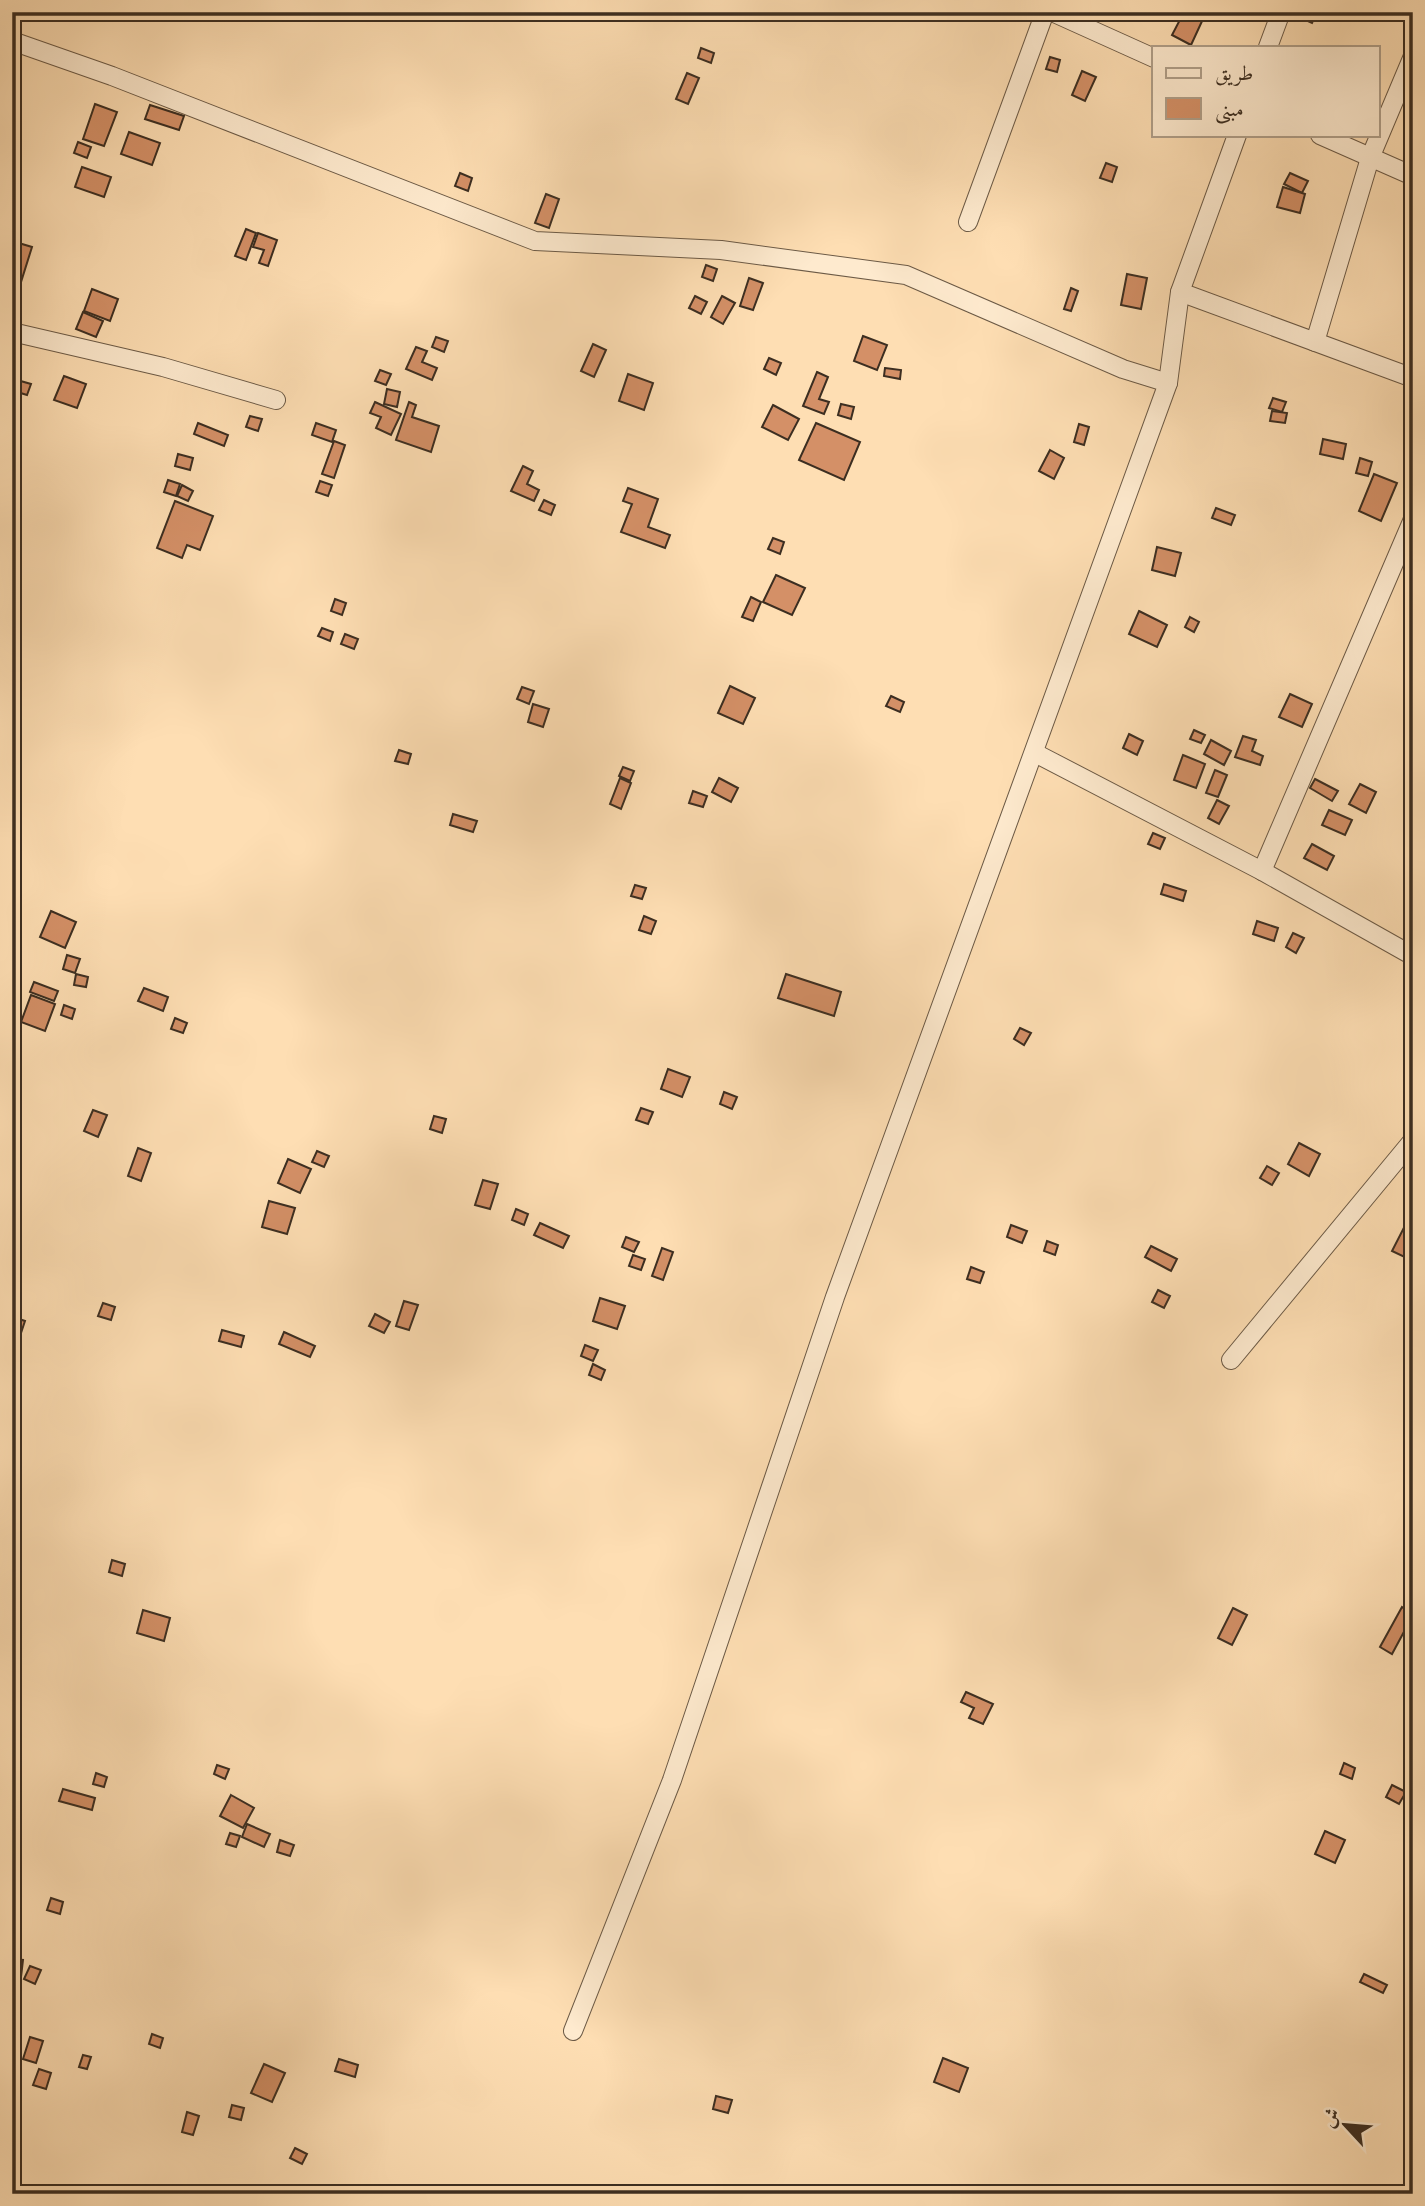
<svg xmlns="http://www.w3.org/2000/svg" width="1425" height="2206" viewBox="0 0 1425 2206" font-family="'Old Standard TT',Amiri,serif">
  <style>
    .building { fill: #d49067; stroke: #3c2e21; stroke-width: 2 }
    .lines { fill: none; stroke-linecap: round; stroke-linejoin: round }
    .street-casing { stroke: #6c5a46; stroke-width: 20 }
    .street { stroke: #feeace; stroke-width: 18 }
  </style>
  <rect width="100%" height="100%" fill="#fedeb3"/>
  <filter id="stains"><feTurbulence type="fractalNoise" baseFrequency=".00286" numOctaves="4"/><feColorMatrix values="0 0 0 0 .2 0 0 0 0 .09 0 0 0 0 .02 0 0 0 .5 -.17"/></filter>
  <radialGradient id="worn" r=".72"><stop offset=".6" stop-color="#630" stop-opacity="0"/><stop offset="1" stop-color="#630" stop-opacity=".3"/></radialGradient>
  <g class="building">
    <polygon points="1184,12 1203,19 1191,45 1172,35"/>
    <polygon points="1303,12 1317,12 1312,23 1301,18"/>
    <polygon points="701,48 714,53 711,63 698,58"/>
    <polygon points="1050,57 1060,60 1057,72 1046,69"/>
    <polygon points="1082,71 1096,77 1085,101 1072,95"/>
    <polygon points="687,73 699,78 688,104 676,99"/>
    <polygon points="95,104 117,112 104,146 83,139"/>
    <polygon points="150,105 184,116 179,130 145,119"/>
    <polygon points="129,132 160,143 152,165 121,154"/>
    <polygon points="78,142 91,147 87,158 74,153"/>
    <polygon points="1106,163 1117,167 1112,182 1100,178"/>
    <polygon points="82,167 111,177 104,197 75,187"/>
    <polygon points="460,173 472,178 468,191 455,186"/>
    <polygon points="1290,173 1308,181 1302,193 1284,184"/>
    <polygon points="1283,187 1305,194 1300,213 1277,207"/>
    <polygon points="546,194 559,199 549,228 535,223"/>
    <polygon points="246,229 256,233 246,260 235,256"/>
    <polygon points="258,233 277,240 268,266 259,263 264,250 253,247"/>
    <polygon points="12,241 32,247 21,282 12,280"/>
    <polygon points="706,265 717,269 713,281 702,277"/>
    <polygon points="1127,274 1147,278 1141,309 1121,305"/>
    <polygon points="749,278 763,283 753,310 740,306"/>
    <polygon points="1071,288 1078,291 1071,311 1064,309"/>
    <polygon points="92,289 118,299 110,321 84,311"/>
    <polygon points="695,296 707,302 701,314 689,308"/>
    <polygon points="722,296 735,303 723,324 711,317"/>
    <polygon points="83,312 103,321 96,337 76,329"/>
    <polygon points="863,336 887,345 877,370 854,361"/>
    <polygon points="436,337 448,341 444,352 432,347"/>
    <polygon points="593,344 606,350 594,377 581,371"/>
    <polygon points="416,347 427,351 422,362 437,368 432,380 406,369"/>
    <polygon points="769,358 781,363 776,375 764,369"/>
    <polygon points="885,368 901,370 900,379 884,376"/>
    <polygon points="380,370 391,374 386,385 375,381"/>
    <polygon points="817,372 828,377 819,399 829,402 824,414 803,406"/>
    <polygon points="628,374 653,383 644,410 619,401"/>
    <polygon points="64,376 86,384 77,408 54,400"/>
    <polygon points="17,380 31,384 27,395 14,391"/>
    <polygon points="387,389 400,392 397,407 384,404"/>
    <polygon points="1273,398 1286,402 1282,412 1269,408"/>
    <polygon points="375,402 401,414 391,435 376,428 381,417 370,413"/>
    <polygon points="409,402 416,405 412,417 439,426 431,452 396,440"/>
    <polygon points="841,404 854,407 851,419 838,415"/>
    <polygon points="773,405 799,419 788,440 762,427"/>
    <polygon points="1272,411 1287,413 1285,423 1270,421"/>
    <polygon points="250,416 262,419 258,431 246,427"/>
    <polygon points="198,423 228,435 224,446 194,434"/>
    <polygon points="316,423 336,430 332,442 312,435"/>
    <polygon points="816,423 860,442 844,480 799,460"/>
    <polygon points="1079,424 1089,427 1084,445 1074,442"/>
    <polygon points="1323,439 1346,444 1343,459 1320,454"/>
    <polygon points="334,441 345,445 334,478 322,474"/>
    <polygon points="1050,450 1064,458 1054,479 1039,471"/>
    <polygon points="178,454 193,458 190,470 175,466"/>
    <polygon points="1360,458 1372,462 1368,476 1356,473"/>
    <polygon points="523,466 533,471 527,484 539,490 534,501 511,491"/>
    <polygon points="1374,474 1397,483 1381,521 1359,511"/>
    <polygon points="168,480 180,484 176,496 164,492"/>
    <polygon points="320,481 332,485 328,496 316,492"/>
    <polygon points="182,485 193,491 188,501 177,496"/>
    <polygon points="628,488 658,499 648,527 670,535 665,548 621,532 632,504 623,501"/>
    <polygon points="544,500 555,505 551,515 539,510"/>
    <polygon points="175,501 213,516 200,550 187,545 182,558 157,548"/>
    <polygon points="1216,508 1235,515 1231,525 1212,518"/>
    <polygon points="773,538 784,542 780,554 768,549"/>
    <polygon points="1157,547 1181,553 1175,576 1152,570"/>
    <polygon points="776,575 805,588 792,615 763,602"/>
    <polygon points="751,597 761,602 753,621 742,617"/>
    <polygon points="335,599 346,603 342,615 331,611"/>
    <polygon points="1139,611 1167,625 1157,647 1129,634"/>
    <polygon points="1190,617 1199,622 1194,632 1185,627"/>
    <polygon points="322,628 333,632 330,641 318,636"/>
    <polygon points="345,634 358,639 354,649 341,644"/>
    <polygon points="730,686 755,698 743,724 718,713"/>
    <polygon points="522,687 534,691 529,704 517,699"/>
    <polygon points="1290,694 1312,704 1302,727 1279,717"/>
    <polygon points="891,696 904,702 900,712 886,706"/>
    <polygon points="533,704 549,709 543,727 528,722"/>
    <polygon points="1194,730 1205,735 1201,743 1190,739"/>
    <polygon points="1129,734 1143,741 1137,755 1123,748"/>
    <polygon points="1243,736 1256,740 1252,751 1263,756 1260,765 1235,757"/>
    <polygon points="1211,740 1231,751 1224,765 1204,754"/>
    <polygon points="399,750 411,754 408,764 395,761"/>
    <polygon points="1183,755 1205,764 1196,788 1174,780"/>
    <polygon points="623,767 634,771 630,781 619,776"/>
    <polygon points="1215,770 1227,775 1218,797 1206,793"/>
    <polygon points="620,778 631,783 621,809 610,804"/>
    <polygon points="719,778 738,788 731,802 712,792"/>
    <polygon points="1315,779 1338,791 1332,801 1310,788"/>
    <polygon points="1360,784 1376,792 1366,813 1349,804"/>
    <polygon points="693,791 707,796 703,807 689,803"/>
    <polygon points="1217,800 1229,806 1219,824 1208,818"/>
    <polygon points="1329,810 1352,820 1345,835 1322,825"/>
    <polygon points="453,814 477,821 473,832 450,825"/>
    <polygon points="1153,833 1165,838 1160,849 1148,844"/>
    <polygon points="1312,844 1334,856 1327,870 1304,858"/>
    <polygon points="1164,884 1186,891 1183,901 1161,894"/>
    <polygon points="635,885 646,888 642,899 631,896"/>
    <polygon points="51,911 76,922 65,948 40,937"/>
    <polygon points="644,916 656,921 651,934 639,930"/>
    <polygon points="1257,921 1278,928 1274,941 1253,934"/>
    <polygon points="1293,933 1304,938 1296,953 1286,947"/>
    <polygon points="67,955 80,959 75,973 63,969"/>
    <polygon points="76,974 88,977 86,987 74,985"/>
    <polygon points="786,974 841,992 834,1016 778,998"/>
    <polygon points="34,982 58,991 54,1001 30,992"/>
    <polygon points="144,988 168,997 163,1011 138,1001"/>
    <polygon points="31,995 55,1004 45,1031 21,1022"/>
    <polygon points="64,1005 75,1009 72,1019 61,1015"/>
    <polygon points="175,1018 187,1023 183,1033 171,1029"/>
    <polygon points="1020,1028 1031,1033 1024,1045 1014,1039"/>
    <polygon points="668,1069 690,1077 682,1097 661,1089"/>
    <polygon points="724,1092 737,1097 732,1109 720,1104"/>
    <polygon points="641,1108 653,1112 648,1124 636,1120"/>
    <polygon points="93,1110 107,1115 98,1137 84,1131"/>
    <polygon points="434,1116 446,1119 442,1133 430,1129"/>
    <polygon points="1299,1143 1320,1154 1309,1176 1288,1164"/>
    <polygon points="138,1148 151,1153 141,1181 128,1176"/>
    <polygon points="317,1151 329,1156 324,1167 312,1162"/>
    <polygon points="288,1159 311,1169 300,1193 278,1183"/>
    <polygon points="1267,1166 1279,1173 1272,1185 1260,1178"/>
    <polygon points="483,1180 498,1184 490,1209 475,1205"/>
    <polygon points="269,1201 295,1208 287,1234 262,1227"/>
    <polygon points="516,1209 528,1214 524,1225 512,1220"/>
    <polygon points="1413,1210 1413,1261 1392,1251"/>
    <polygon points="540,1223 569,1236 563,1248 534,1235"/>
    <polygon points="1011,1225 1027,1231 1022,1243 1007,1237"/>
    <polygon points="626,1237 639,1242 634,1252 622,1247"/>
    <polygon points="1047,1241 1058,1245 1055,1255 1044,1251"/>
    <polygon points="1151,1246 1177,1259 1171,1271 1145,1257"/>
    <polygon points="662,1248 673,1252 663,1280 652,1276"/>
    <polygon points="633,1255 645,1259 641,1270 629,1266"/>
    <polygon points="971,1267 984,1272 980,1283 967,1279"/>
    <polygon points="1158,1290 1170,1296 1164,1308 1152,1302"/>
    <polygon points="600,1298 625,1306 617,1329 593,1321"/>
    <polygon points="404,1301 418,1305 409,1330 396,1326"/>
    <polygon points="103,1303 115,1307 111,1320 98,1316"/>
    <polygon points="375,1314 390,1322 384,1333 369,1326"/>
    <polygon points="13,1317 25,1321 21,1333 12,1330"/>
    <polygon points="222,1330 244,1336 241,1347 219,1341"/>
    <polygon points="284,1332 315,1346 310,1357 279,1344"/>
    <polygon points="585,1345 598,1350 593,1361 581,1356"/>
    <polygon points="593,1364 605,1370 601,1380 589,1375"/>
    <polygon points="112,1560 125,1564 122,1576 109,1572"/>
    <polygon points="1402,1607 1413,1615 1392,1654 1380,1647"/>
    <polygon points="1233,1608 1247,1615 1232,1645 1218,1638"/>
    <polygon points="143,1610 170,1618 164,1641 137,1633"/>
    <polygon points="966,1692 993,1704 983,1724 969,1718 974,1708 961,1702"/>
    <polygon points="1344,1763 1355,1768 1352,1779 1340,1774"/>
    <polygon points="217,1765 229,1769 225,1779 214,1774"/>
    <polygon points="96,1773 107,1777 104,1787 93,1784"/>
    <polygon points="1392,1785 1406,1792 1399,1804 1386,1797"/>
    <polygon points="63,1789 95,1798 92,1810 59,1801"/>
    <polygon points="231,1795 254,1808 243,1828 220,1816"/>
    <polygon points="247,1824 270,1834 264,1847 242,1837"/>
    <polygon points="1325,1831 1345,1840 1335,1863 1315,1854"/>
    <polygon points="230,1833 240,1836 236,1847 226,1844"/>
    <polygon points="280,1840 294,1845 290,1856 277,1852"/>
    <polygon points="51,1898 63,1902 60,1914 47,1910"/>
    <polygon points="12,1959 23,1960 21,1977 12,1976"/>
    <polygon points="30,1966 41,1970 35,1984 24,1979"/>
    <polygon points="1364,1974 1387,1985 1383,1993 1360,1982"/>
    <polygon points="152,2034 163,2038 160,2048 149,2044"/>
    <polygon points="30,2037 43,2041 36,2063 23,2059"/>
    <polygon points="83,2055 91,2057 87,2069 79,2067"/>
    <polygon points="943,2058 968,2068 959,2092 934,2082"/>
    <polygon points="339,2059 358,2065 355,2077 335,2071"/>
    <polygon points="12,2064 19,2066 12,2090"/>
    <polygon points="264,2064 285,2073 272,2102 251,2093"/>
    <polygon points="39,2069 51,2073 46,2089 33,2085"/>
    <polygon points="716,2096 732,2100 728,2113 713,2109"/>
    <polygon points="232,2105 244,2108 241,2120 229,2117"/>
    <polygon points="187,2112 199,2116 193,2135 182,2132"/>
    <polygon points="295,2148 307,2154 302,2164 290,2158"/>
  </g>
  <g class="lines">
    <defs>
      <g id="street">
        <polyline points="1052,12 1154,58"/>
        <polyline points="12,41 112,76 535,241 721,250 906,275 1123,369 1168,383"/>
        <polyline points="1268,47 1281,12"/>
        <polyline points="1237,135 1180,292 1413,378"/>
        <polyline points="1320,135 1413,176"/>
        <polyline points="968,222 1045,12"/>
        <polyline points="12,332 163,367 276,400"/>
        <polyline points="1315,342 1370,158 1413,56"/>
        <polyline points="1035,753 1262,871 1413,956"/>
        <polyline points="1262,871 1413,519"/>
        <polyline points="1231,1360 1413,1140"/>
        <polyline points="573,2031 672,1780 835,1297 1168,383 1180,292"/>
      </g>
    </defs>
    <use href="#street" class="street-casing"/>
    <use href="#street" class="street"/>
  </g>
  <rect width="1425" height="2206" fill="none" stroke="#fedeb3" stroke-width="42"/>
  <rect x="14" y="14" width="1397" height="2178" fill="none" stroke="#3c2e21" stroke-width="3.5"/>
  <rect x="21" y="21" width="1383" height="2164" fill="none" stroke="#3c2e21" stroke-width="2"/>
  <rect x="1152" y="46" width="228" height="91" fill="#feeace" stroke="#b09f89" stroke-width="2"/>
  <rect x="1166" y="68" width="35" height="10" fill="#feeace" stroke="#b09f89" stroke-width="2"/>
  <text x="1215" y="80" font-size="21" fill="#3c2e21">طريق</text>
  <rect x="1166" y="98" width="35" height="21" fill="#d49067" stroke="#b09f89" stroke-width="2"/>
  <text x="1215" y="116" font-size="21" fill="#3c2e21">مبنى</text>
  <g transform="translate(1345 2125) rotate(296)" stroke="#feeace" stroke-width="5" paint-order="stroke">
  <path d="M0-5L12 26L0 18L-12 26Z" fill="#3c2e21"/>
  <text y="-10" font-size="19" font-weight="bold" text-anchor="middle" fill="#3c2e21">ش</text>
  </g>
  <rect width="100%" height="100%" filter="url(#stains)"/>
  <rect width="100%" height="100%" fill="url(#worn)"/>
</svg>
